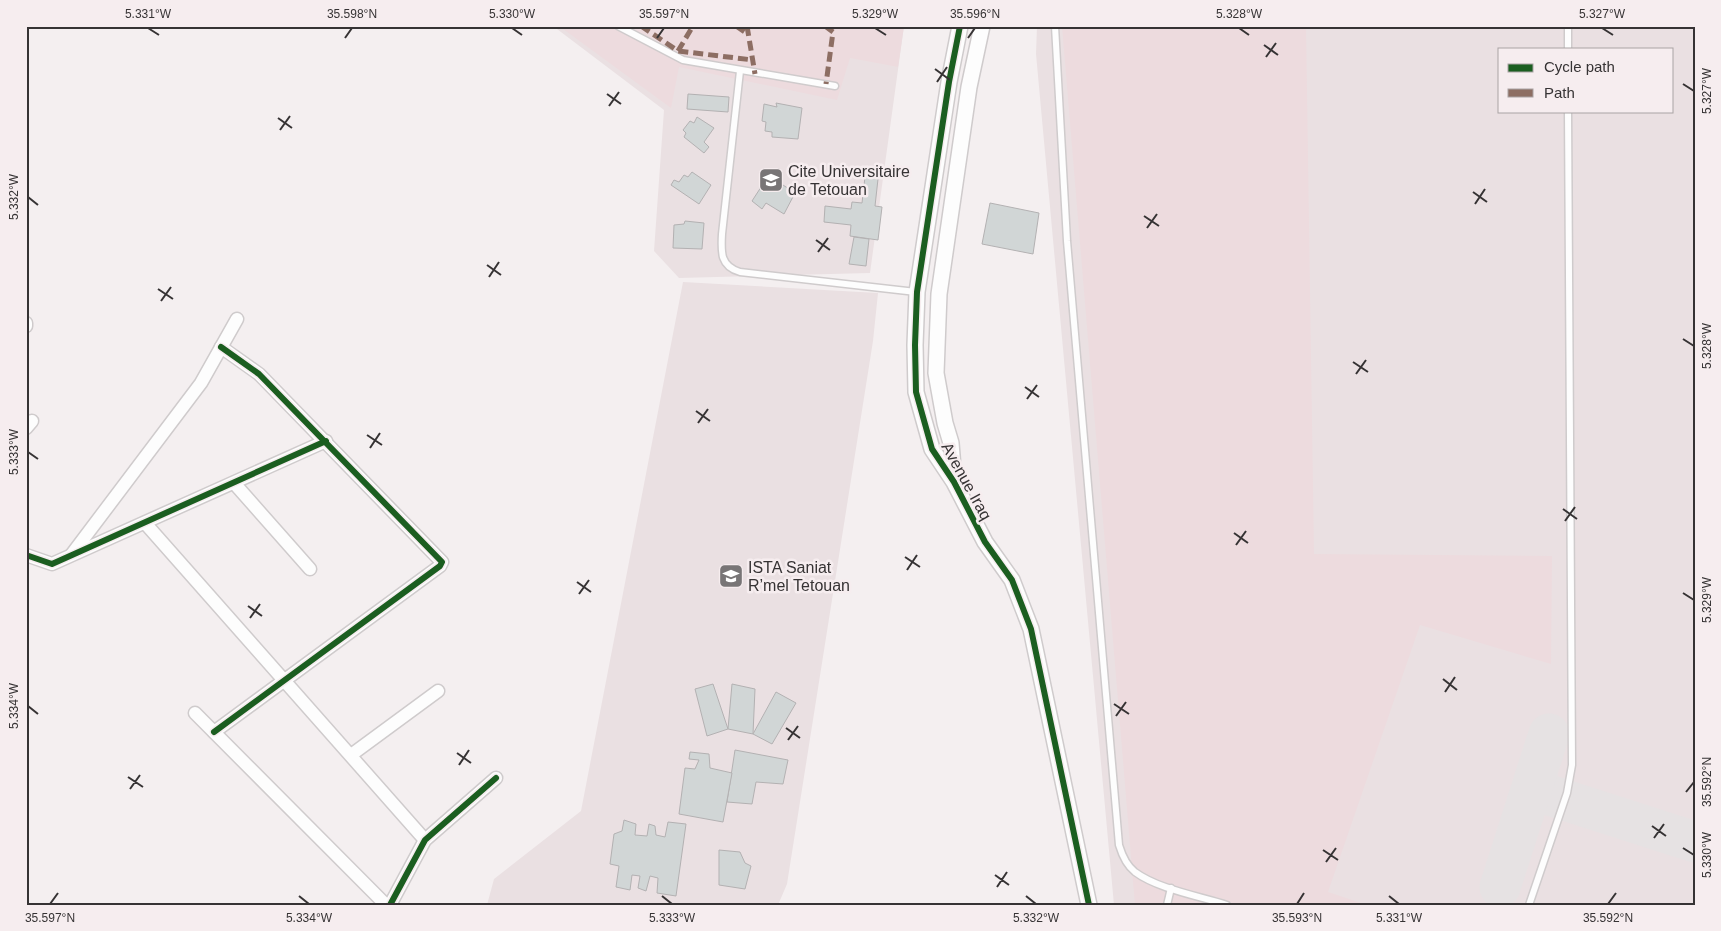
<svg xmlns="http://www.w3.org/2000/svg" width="1721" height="931" viewBox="0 0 1721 931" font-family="Helvetica,sans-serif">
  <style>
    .built { fill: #eae0e2; fill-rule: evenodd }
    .green { fill: #eddbde }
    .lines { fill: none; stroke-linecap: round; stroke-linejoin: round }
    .taxiway { stroke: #e6e2e3; stroke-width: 41 }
    .building { fill: #d1d6d6; stroke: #b3b1b2 }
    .service-casing { stroke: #cfcbcc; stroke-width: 9 }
    .minor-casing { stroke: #cfcbcc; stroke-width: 15 }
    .tertiary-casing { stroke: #cfcbcc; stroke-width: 18 }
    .service { stroke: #fdfdfd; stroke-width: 6 }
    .minor { stroke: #fdfdfd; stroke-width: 12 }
    .tertiary { stroke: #fdfdfd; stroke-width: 15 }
    .quiet { stroke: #8d6e63; stroke-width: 5; stroke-dasharray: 10 5; stroke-linecap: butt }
    .cycleway-casing { stroke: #f6edef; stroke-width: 9 }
    .cycleway { stroke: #1b5e20; stroke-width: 6 }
    .ticks { fill: none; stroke: #363334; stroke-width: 2 }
    .labels { text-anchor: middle; stroke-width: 5; stroke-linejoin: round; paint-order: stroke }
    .poi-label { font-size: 16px; fill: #363334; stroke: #f6edef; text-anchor: start }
    .street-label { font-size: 16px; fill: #363334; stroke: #f6edef }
    .neatline { fill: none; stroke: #363334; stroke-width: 2 }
    .ticks-label { font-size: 12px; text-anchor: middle; fill: #363334 }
  </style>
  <rect width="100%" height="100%" fill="#f4eff0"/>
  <g class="built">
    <polygon points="553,26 904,26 870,273 679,278 654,251 664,110"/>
    <path d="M1037 26H1695V905H1114L1036 54ZM1500 49H1672V111H1500Z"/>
    <polygon points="683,282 878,293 873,341 787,884 778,905 487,905 494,879 581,811"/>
  </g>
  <g class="green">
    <polygon points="559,26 904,26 898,67 850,58 837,100 679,67 671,108"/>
    <polygon points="1062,26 1306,26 1314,554 1552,556 1551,664 1420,625 1328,892 1367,905 1135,905"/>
  </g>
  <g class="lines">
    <g class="taxiway">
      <polyline points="1535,778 1539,787 1549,795 1695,842"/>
      <polyline points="1500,887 1549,734"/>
    </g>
  </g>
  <g class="building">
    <polygon points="688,94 729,97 728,112 687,109"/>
    <polygon points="776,103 802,108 798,139 772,137 772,132 765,131 766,122 762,121 764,104 777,107"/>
    <polygon points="697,117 714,128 704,142 709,147 704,153 684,137 686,133 683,130 690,121 694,123"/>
    <polygon points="692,172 711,185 699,204 671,185 674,180 679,182 684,175 688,177"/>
    <polygon points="865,177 878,179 875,206 882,207 878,240 850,236 851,225 824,222 825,206 851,209 852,202 862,203"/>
    <polygon points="774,179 795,193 784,214 766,203 762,209 752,201 763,184 769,188"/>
    <polygon points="990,203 1039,213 1033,254 982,244"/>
    <polygon points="685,221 704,223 702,249 673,248 674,225 684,224"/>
    <polygon points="854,237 869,239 866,266 849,264"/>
    <polygon points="713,684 728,729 707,736 695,689"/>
    <polygon points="732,684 755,689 753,734 728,729"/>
    <polygon points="776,692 796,703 772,744 753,734"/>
    <polygon points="735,750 788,760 783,784 756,782 752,804 727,802"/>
    <polygon points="690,752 709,754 710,768 732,773 723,822 679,814 685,768 695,769 699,760 689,759"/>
    <polygon points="624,820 636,824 635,835 647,836 649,824 655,826 656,835 665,837 668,822 686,824 676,896 657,893 658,878 650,876 646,891 638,888 640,876 632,875 630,890 616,887 619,866 610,864 614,834 622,831"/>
    <polygon points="719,850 740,852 745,863 751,866 745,889 719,885"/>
  </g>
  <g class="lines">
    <defs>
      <g id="service">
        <polyline points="618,26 683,60 835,86"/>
        <path d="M1055 26 1067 241 1119 845C1122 855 1126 865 1135 872 1158 889 1199 896 1227 905"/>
        <polyline points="1568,26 1568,49"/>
        <path d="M740 71 722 234C721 252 720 266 740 272L916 292"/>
        <polyline points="1167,905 1171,888"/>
        <polyline points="1529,905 1567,793 1572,765 1568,111"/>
      </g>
      <g id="minor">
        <polyline points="26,323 26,326"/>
        <polyline points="26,428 32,421"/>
        <polyline points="234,483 310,569"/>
        <polyline points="145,523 425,840"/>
        <polyline points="72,554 201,383 237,319"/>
        <polyline points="26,555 52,564 326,441"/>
        <polyline points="195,713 386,905"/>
        <polyline points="214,732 440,566 442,562 259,374 221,347"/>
        <polyline points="351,755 438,691"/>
        <polyline points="390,905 425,840 496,778"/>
      </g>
      <g id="tertiary">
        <polyline points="960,26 949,82 917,292 915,345 916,392 932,449 954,482 985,542 1012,580 1031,629 1089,905"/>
        <polyline points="954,480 951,443 945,423 936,373 939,294 969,87 982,26"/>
      </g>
    </defs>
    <use href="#service" class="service-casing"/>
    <use href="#minor" class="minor-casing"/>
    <use href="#tertiary" class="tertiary-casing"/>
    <use href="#service" class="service"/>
    <use href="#minor" class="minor"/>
    <use href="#tertiary" class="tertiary"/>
    <g class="quiet">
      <polyline points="641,26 678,51 753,60"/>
      <polyline points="736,26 748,34"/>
      <polyline points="747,26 755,74"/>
      <polyline points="825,26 833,32 826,84"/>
      <polyline points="678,51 693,26"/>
    </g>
    <defs>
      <g id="cycleway">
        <polyline points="960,26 949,82 917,292 915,345 916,392 932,449 954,482 985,542 1012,580 1031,629 1089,905"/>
        <polyline points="26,555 52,564 326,441"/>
        <polyline points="214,732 440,566 442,562 259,374 221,347"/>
        <polyline points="390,905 425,840 496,778"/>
      </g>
    </defs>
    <use href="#cycleway" class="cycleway-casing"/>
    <use href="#cycleway" class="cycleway"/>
  </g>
  <path class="ticks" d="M148 28 159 35M512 28 522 35M875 28 886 35M1239 28 1249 35M1602 28 1613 35M345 38 352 28M657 38 664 28M968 38 975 28M1264 45 1278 55M1266 57 1276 43M935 69 950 80M937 82 947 67M1683 84 1694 91M607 94 621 104M609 106 619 92M278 118 292 128M280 130 290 116M1473 192 1487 202M28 197 38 205M1475 204 1485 189M1144 216 1159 226M1147 228 1157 214M816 240 830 250M818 252 828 238M487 265 501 275M489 277 499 262M158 289 173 299M161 301 171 287M1683 339 1694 346M1353 362 1368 372M1356 374 1366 360M1025 387 1039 397M1027 399 1037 385M696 411 710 421M698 423 708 409M367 435 382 445M370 448 380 433M28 452 38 459M1563 509 1577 519M1565 521 1575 507M1234 533 1248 543M1236 545 1246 531M905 557 920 567M907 570 917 555M577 582 591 592M1683 593 1694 600M579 594 589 580M248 606 262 616M250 618 260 604M1443 679 1457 690M1445 692 1455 677M1114 704 1129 714M28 706 38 714M1116 716 1126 702M786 728 800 738M788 740 798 726M457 753 471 763M459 765 469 750M128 777 143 787M130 789 140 775M1686 792 1694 782M1652 826 1666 836M1654 838 1664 824M1683 848 1694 855M1323 850 1338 860M1326 862 1336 848M995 875 1009 885M997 887 1007 872M299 896 309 904M662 896 672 904M1026 896 1036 904M1389 896 1399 904M50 904 58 893M1297 904 1304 893M1608 904 1616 893"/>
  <defs>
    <symbol id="university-square" viewBox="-11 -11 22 22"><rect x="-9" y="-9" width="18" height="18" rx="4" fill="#787576" stroke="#f6edef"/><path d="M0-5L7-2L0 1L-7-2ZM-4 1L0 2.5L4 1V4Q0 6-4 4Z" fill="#fff"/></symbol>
    <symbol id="school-square" viewBox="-11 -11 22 22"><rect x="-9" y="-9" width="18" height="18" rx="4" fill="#787576" stroke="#f6edef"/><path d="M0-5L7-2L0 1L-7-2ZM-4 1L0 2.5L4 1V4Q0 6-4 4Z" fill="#fff"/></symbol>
  </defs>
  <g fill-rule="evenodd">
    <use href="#university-square" x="757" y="166" width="28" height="28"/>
    <use href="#school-square" x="717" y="562" width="28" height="28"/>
  </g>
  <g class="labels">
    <g class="poi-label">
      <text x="788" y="177">Cite Universitaire<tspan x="788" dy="18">de Tetouan</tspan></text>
      <text x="748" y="573">ISTA Saniat<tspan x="748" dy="18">R’mel Tetouan</tspan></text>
    </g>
    <g class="street-label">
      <text transform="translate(967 481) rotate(61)" y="6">Avenue Iraq</text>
    </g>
  </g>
  <rect width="1721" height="931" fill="none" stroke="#f6edef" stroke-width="55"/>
  <rect x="1498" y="48" width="175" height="65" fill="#f6edef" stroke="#a9a3a4"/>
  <rect x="1508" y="64" width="25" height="8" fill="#1b5e20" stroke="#a9a3a4"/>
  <text x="1544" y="72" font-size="15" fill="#363334">Cycle path</text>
  <rect x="1508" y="89" width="25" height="8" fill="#8d6e63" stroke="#a9a3a4"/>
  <text x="1544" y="98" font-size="15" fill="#363334">Path</text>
  <rect x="28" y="28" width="1666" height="876" class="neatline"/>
  <g class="ticks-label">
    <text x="148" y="18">5.331°W</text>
    <text x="352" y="18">35.598°N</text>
    <text x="512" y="18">5.330°W</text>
    <text x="664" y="18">35.597°N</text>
    <text x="875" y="18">5.329°W</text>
    <text x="975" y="18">35.596°N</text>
    <text x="1239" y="18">5.328°W</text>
    <text x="1602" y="18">5.327°W</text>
    <text transform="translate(1707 91) rotate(-90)" y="4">5.327°W</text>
    <text transform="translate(14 197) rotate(-90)" y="4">5.332°W</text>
    <text transform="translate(1707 346) rotate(-90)" y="4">5.328°W</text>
    <text transform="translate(14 452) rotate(-90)" y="4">5.333°W</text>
    <text transform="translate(1707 600) rotate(-90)" y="4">5.329°W</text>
    <text transform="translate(14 706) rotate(-90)" y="4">5.334°W</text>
    <text transform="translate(1707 782) rotate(-90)" y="4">35.592°N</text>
    <text transform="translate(1707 855) rotate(-90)" y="4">5.330°W</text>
    <text x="50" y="922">35.597°N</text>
    <text x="309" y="922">5.334°W</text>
    <text x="672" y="922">5.333°W</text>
    <text x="1036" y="922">5.332°W</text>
    <text x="1297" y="922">35.593°N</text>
    <text x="1399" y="922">5.331°W</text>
    <text x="1608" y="922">35.592°N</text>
  </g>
</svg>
